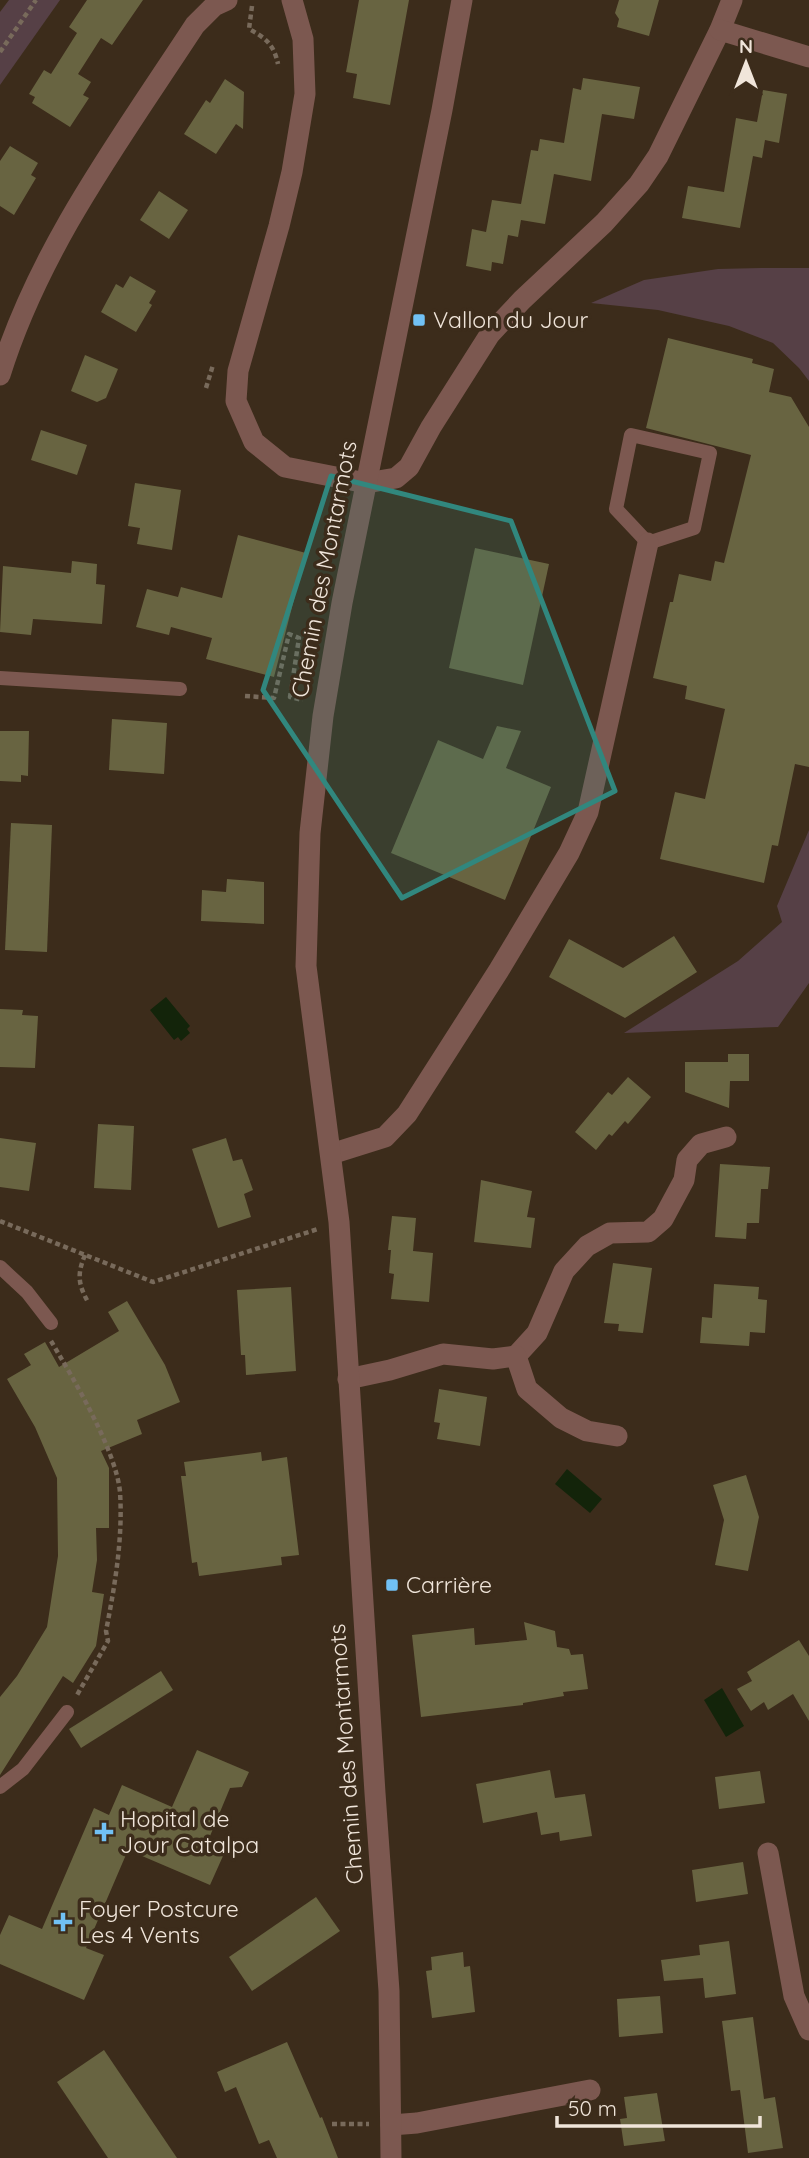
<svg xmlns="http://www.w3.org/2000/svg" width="809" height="2158" viewBox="0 0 809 2158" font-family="Quicksand,sans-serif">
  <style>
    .green { fill: #564046 }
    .water { fill: #13240a }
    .building { fill: #686441 }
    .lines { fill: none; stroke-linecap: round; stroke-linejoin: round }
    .path { stroke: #786a5b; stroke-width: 4.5; stroke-dasharray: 5 3.5; stroke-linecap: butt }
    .lane { stroke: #7c5850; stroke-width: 14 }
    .street { stroke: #7c5850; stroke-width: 21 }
    .marked { fill: #31877e; fill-opacity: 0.2; stroke: #31877e; stroke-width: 5; stroke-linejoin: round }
    .poi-dot { fill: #71c1f5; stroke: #3c2c1b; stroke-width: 2.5 }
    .labels { text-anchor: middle; stroke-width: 7; stroke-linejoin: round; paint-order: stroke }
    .poi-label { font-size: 23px; fill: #f0e5da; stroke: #3c2c1b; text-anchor: start }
    .street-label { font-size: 23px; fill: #f0e5da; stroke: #3c2c1b }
  </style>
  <rect width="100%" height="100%" fill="#3c2c1b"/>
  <g class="green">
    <polygon points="9,0 60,0 0,85 0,12"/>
    <polygon points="761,268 809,268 809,381 799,368 773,343 729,326 658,310 591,303 644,280 718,269"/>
    <polygon points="809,830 809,983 778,1027 624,1033 738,961 782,922 777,906"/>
  </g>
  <g class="water">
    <polygon points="166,997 190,1026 187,1029 190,1033 181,1041 178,1037 174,1040 150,1010"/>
    <polygon points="567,1469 602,1499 590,1513 555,1484"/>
    <polygon points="722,1688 744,1726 726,1737 704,1700"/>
  </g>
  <g class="building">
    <polygon points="87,0 143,0 112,45 101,38 78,74 91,82 83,95 89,98 70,127 32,103 35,97 29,94 44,70 51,74 77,33 69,27"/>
    <polygon points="359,0 409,0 390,105 353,98 357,74 346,72"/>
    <polygon points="619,0 659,0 649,36 617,27 619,19 615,13"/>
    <polygon points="583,78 640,87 634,119 602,114 591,181 554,174 545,224 521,220 518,237 508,235 503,264 492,262 491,271 466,266 472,229 486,232 492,200 521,204 531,150 538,151 540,139 564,143 573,88 581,90"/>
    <polygon points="225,79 244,92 243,129 236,124 216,154 184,134 206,100 210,103"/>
    <polygon points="763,90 787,94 779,143 765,140 762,158 753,156 740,228 682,218 688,186 724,192 736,118 757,122"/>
    <polygon points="10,146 38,163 31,175 36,178 14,215 0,206 0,161"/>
    <polygon points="159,191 188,210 169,239 140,220"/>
    <polygon points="130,276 156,291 149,303 152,305 136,332 101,312 116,284 123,288"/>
    <polygon points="668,338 753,359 752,363 774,369 769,392 791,397 809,427 809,767 795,764 778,846 772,845 764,883 660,859 675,792 705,799 725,709 685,699 687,686 653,678 670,602 673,602 679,574 711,581 715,561 724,563 751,455 646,428"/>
    <polygon points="85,355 118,369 106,398 97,402 71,391"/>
    <polygon points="41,430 87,445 77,475 31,460"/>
    <polygon points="135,483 181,490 172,550 137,544 140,528 128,526"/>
    <polygon points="238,535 306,553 274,677 206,659 212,638 171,627 169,635 136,627 147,589 178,597 181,587 222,598"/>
    <polygon points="475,548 549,564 523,685 449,668"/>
    <polygon points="72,561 97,564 96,584 105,585 102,624 33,619 31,635 0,632 3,566 71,573"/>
    <polygon points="112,719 167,723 164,774 109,770"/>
    <polygon points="497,726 521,731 506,768 551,787 505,900 391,853 438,740 483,759"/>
    <polygon points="0,731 29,731 28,776 21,775 21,782 0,781"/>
    <polygon points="11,823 52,825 47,952 5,950"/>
    <polygon points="227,879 264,882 264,924 201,921 202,890 226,892"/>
    <polygon points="674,936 697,972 625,1018 549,977 569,939 623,968"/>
    <polygon points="0,1009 23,1010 22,1015 38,1016 35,1068 0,1067"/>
    <polygon points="728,1054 749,1054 749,1081 730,1081 729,1108 685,1092 685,1062 728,1062"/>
    <polygon points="628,1077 651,1097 628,1124 625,1121 612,1136 609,1134 596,1150 575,1132 608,1092 612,1095"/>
    <polygon points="98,1124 134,1126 131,1190 94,1188"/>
    <polygon points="0,1138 36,1143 29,1191 0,1187"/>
    <polygon points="226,1138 233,1161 242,1159 253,1190 244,1194 251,1217 218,1228 192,1149"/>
    <polygon points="720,1164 770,1167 768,1189 761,1189 759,1223 747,1223 746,1239 715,1237"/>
    <polygon points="481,1180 532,1191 527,1217 535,1218 531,1248 474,1242"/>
    <polygon points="392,1216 416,1218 413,1251 433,1253 429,1302 391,1299 394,1274 389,1273 391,1250 388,1250"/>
    <polygon points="613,1263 652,1268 643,1333 618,1331 619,1324 604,1323"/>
    <polygon points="714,1284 759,1287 758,1299 767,1300 765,1333 750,1332 749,1346 700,1343 702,1317 712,1318"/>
    <polygon points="291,1287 296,1371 246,1375 245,1355 241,1355 237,1290"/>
    <polygon points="127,1301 165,1365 180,1402 137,1420 142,1434 101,1451 109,1468 109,1528 96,1528 97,1560 92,1592 104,1594 96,1646 73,1683 63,1676 0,1775 0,1697 17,1676 47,1627 58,1556 57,1478 35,1427 7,1379 31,1365 24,1354 45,1342 59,1367 119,1331 108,1312"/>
    <polygon points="439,1389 487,1397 480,1446 437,1439 440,1423 434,1422"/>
    <polygon points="261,1452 262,1461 287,1457 299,1555 281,1557 282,1565 199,1576 197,1562 192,1563 181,1476 186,1476 184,1462"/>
    <polygon points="746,1475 759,1517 748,1571 715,1565 724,1520 713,1485"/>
    <polygon points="524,1622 555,1631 557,1647 569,1649 571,1655 583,1654 588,1689 563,1692 564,1696 523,1703 523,1705 421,1717 412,1635 474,1628 475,1645 527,1640"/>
    <polygon points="799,1640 809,1656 809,1721 793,1694 768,1710 764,1702 751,1711 737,1689 752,1681 747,1672"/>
    <polygon points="161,1671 173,1690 81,1748 69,1729"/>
    <polygon points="197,1750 249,1772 242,1787 230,1788 205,1848 223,1856 210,1885 128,1850 86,1948 104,1955 84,2000 0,1964 0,1935 9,1915 42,1929 94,1808 109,1815 122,1785 172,1807"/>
    <polygon points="550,1770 555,1798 585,1794 592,1836 560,1841 559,1832 541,1835 537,1812 483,1823 476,1784"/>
    <polygon points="760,1771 765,1803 719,1809 715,1777"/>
    <polygon points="743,1862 748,1894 696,1902 692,1870"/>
    <polygon points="316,1897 340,1931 252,1991 229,1957"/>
    <polygon points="729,1941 736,1994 705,1998 703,1978 664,1981 661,1960 700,1955 699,1945"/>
    <polygon points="463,1952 464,1967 470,1966 475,2012 432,2018 426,1971 432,1970 431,1957"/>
    <polygon points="660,1996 663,2033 619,2037 617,1999"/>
    <polygon points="753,2017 764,2099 775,2097 783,2148 748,2153 740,2090 731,2091 722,2021"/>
    <polygon points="287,2042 320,2118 322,2117 338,2158 277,2158 269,2140 259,2144 236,2087 225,2092 217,2072"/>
    <polygon points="104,2050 177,2158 108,2158 57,2082"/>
    <polygon points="657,2093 665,2141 624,2146 620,2119 627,2118 624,2097"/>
  </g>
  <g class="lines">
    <g class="path">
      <path d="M252 6 249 29C266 38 274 45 278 64"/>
      <polyline points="0,52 36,0"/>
      <polyline points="206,388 213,365"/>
      <polyline points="245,696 274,698 289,634 299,638 290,697 303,700"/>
      <polyline points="0,1221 153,1282 318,1229"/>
      <path d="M85 1255C77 1274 78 1284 88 1302"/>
      <path d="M51 1341C73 1378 116 1450 120 1492 123 1538 115 1585 106 1631L108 1641 77 1695"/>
      <polyline points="332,2124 369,2124"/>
    </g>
    <g class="lane">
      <polygon points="631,435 710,453 694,528 648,543 616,509"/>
      <polyline points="0,678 180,689"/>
      <polyline points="0,1267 27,1292 51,1323"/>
      <polyline points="0,1787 23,1769 67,1712"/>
    </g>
    <g class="street">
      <polyline points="292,0 303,39 305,94 292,172 279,226 238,371 236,401 254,442 285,467 366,483 396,478 409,467 431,427 490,334 522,300 604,223 639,184 658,156 720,30 732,0"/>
      <polyline points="720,30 809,57"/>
      <path d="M0 375C40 246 122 137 195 25L214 6 227 0"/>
      <polyline points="331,1154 385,1137 407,1114 499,970 569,853 588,812 648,543"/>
      <polyline points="516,1356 537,1333 564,1271 587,1246 610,1233 648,1232 663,1219 684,1180 687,1160 701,1144 726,1137"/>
      <polyline points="348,1379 390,1370 443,1354 493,1359 516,1356 527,1389 561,1418 587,1431 617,1436"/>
      <polyline points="768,1853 794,1996 809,2030"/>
      <polyline points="391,2125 417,2123 590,2090"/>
      <polyline points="391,2158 389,1991 375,1793 339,1222 306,966 310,833 323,716 342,603 442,110 462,0"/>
    </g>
  </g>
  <path class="marked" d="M331 476 511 521 615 791 402 898 263 690Z"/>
  <g class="poi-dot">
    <rect x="412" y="313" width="14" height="14" rx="3.5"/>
    <rect x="385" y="1578" width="14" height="14" rx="3.5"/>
    <path d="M100.5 1821.5h7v7h7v7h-7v7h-7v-7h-7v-7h7z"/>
    <path d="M59.5 1911.5h7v7h7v7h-7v7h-7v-7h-7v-7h7z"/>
  </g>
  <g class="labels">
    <g class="poi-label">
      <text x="433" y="328">Vallon du Jour</text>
      <text x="406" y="1593">Carrière</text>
      <text x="120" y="1827">Hopital de<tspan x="120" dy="26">Jour Catalpa</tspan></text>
      <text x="79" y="1917">Foyer Postcure<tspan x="79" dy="26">Les 4 Vents</tspan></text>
    </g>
    <g class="street-label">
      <text transform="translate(324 569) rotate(-79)" y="8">Chemin des Montarmots</text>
      <text transform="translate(346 1754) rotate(-94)" y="8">Chemin des Montarmots</text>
    </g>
  </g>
  <g transform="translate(746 63)" stroke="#3c2c1b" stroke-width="5" paint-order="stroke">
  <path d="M0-5L12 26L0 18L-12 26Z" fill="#f0e5da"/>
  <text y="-10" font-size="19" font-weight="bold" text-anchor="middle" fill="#f0e5da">N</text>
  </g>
  <path d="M557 2116v10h203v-10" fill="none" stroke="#f0e5da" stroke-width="3.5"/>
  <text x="568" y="2116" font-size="21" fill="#f0e5da" stroke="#3c2c1b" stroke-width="5" paint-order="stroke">50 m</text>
</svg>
